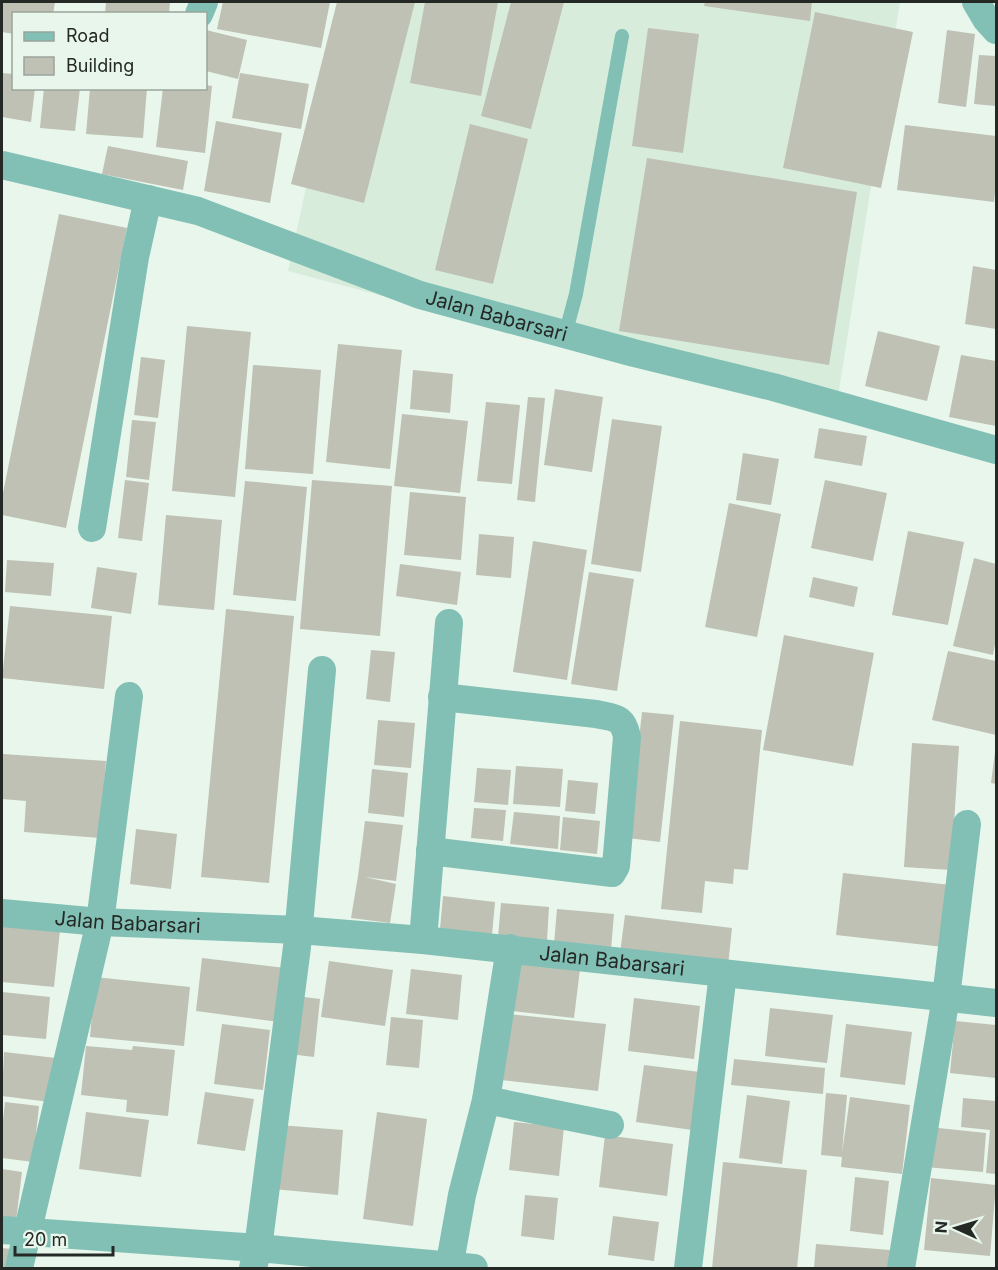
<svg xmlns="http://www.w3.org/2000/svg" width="998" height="1270" viewBox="0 0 998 1270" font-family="Inter,sans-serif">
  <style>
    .built { fill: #d8ecdc }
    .building { fill: #bec1b4 }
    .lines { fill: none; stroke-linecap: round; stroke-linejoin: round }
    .service { stroke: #82c0b6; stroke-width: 14 }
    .minor { stroke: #82c0b6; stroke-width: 28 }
    .labels { text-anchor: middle; stroke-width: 6; stroke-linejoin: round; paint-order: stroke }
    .street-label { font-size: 20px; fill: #242925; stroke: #e9f6ec }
  </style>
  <rect width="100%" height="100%" fill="#e9f6ec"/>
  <polygon class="built" points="346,2 900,2 835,416 288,271"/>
  <g class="building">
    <polygon points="2,2 55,2 53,14 14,14 14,34 2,32"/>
    <polygon points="106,2 170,2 169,14 105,14"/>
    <polygon points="223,2 330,2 321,48 217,29"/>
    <polygon points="337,2 415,2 364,203 291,184"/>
    <polygon points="425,2 498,2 481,96 410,83"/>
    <polygon points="511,2 564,2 531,129 481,116"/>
    <polygon points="705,2 812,2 810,21 704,6"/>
    <polygon points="815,12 913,32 881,188 783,168"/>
    <polygon points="648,28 699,34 683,153 632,146"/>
    <polygon points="206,30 247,40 238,79 206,71"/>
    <polygon points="947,30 975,34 966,107 938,103"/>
    <polygon points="979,55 996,56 996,106 974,104"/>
    <polygon points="2,73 14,74 14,88 35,88 31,122 2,117"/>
    <polygon points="240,73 309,84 301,129 232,118"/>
    <polygon points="206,85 212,86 205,153 156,147 163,88 206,88"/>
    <polygon points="44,88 80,88 75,131 40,128"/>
    <polygon points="90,88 147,88 143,138 86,134"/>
    <polygon points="216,121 282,133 270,203 204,191"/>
    <polygon points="470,124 528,139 493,284 435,270"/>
    <polygon points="905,125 996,136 996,183 994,202 897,190"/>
    <polygon points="108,146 188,161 183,190 102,174"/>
    <polygon points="647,158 857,192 829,365 619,331"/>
    <polygon points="59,214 127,228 66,528 2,515 2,498"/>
    <polygon points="973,266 996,270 996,329 965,324"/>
    <polygon points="187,326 251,332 235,497 172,491"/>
    <polygon points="878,331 940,346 927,401 865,386"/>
    <polygon points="338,344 402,350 390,469 326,462"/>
    <polygon points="961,355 996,361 996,426 949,417"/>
    <polygon points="141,357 165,360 158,418 134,415"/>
    <polygon points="253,365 321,370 313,474 245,469"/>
    <polygon points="413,370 453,374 450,413 410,409"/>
    <polygon points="555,389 603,397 592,472 544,465"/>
    <polygon points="528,397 545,398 535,502 517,500"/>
    <polygon points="486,402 520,405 512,484 477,481"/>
    <polygon points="402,414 468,421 460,493 394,486"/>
    <polygon points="612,419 662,426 641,572 591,564"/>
    <polygon points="132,420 156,422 149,480 126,477"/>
    <polygon points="819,428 867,436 862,466 814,458"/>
    <polygon points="743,453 779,459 771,505 736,500"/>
    <polygon points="125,480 149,483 142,541 118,538"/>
    <polygon points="312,480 392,486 380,636 300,629"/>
    <polygon points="825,480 887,493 873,561 811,548"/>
    <polygon points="245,481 307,487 296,601 233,595"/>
    <polygon points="410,492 466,497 461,560 404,555"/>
    <polygon points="729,503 781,514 757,637 705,627"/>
    <polygon points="166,515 222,520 214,610 158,605"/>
    <polygon points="908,531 964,542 948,625 892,615"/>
    <polygon points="479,534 514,537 511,578 476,575"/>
    <polygon points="533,541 587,550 567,680 513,672"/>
    <polygon points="974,558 996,564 996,639 993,655 953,646"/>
    <polygon points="7,560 54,563 51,596 5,592"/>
    <polygon points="400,564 461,572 457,605 396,596"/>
    <polygon points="97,567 137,573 131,614 91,608"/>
    <polygon points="589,572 634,579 617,691 571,684"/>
    <polygon points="813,577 858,587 854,607 809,597"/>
    <polygon points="10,606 112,616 104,689 2,678"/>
    <polygon points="226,609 294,616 269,883 201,877"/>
    <polygon points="784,635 874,653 853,766 763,750"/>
    <polygon points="371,650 395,652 390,702 366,699"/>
    <polygon points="948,651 996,661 996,735 932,720"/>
    <polygon points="642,712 674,715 660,842 628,838"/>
    <polygon points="378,720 415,723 411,768 374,765"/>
    <polygon points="680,721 762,730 748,870 734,869 733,884 705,881 702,913 661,909"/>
    <polygon points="912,743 959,746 951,870 904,867"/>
    <polygon points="995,752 996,752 996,784 991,783"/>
    <polygon points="3,754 106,761 100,838 24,832 26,801 2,799"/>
    <polygon points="516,766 563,769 560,807 513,804"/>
    <polygon points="477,768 511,770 508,805 474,802"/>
    <polygon points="372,769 408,773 404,817 368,813"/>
    <polygon points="568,780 598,783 595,814 565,811"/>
    <polygon points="474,808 506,810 503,841 471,838"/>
    <polygon points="514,812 560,816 558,849 510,844"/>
    <polygon points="563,817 600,821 597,854 560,850"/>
    <polygon points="365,821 403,825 396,881 365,877 396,884 390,923 351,918 358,876"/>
    <polygon points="136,829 177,834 171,889 130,884"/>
    <polygon points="843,873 951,885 944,947 836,935"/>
    <polygon points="443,896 495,902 492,935 440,929"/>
    <polygon points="501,903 549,907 547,940 498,937"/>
    <polygon points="557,909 614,914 611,950 554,944"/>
    <polygon points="625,915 732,928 728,966 620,953"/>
    <polygon points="2,924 60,930 54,987 2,982"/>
    <polygon points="202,958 285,968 279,1022 196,1011"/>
    <polygon points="329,961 393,970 385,1026 321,1017"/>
    <polygon points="517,961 580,969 574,1018 512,1011"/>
    <polygon points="411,969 462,975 458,1020 406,1014"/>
    <polygon points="95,977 190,987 184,1046 90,1037"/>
    <polygon points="2,992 50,997 46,1039 2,1035"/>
    <polygon points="296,996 320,999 314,1057 289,1054"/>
    <polygon points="634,998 700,1006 694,1059 628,1051"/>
    <polygon points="770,1008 833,1015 827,1063 765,1056"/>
    <polygon points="508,1014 606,1024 598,1091 501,1080"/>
    <polygon points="391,1017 423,1020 419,1068 386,1065"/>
    <polygon points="955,1021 996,1025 996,1078 950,1073"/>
    <polygon points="222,1024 270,1030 263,1090 214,1084"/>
    <polygon points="846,1024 912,1032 905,1085 840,1077"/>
    <polygon points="86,1046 132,1050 133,1046 175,1050 168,1116 126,1112 127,1100 81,1095"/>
    <polygon points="4,1052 56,1058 50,1102 2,1096"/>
    <polygon points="734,1059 825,1068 823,1094 731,1085"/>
    <polygon points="644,1065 700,1072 692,1130 636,1122"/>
    <polygon points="205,1092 254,1099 245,1151 197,1144"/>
    <polygon points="826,1093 847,1095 842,1153 850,1097 910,1105 902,1174 841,1167 842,1157 821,1155"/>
    <polygon points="747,1095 790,1101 782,1164 739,1158"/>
    <polygon points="963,1098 996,1101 996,1174 986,1173 990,1130 961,1127"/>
    <polygon points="5,1102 39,1106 33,1162 2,1158 2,1129"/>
    <polygon points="86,1112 149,1120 141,1177 79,1169"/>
    <polygon points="377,1112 427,1119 413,1226 363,1219"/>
    <polygon points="514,1122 564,1127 559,1176 509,1170"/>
    <polygon points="279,1125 343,1130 338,1195 273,1189"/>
    <polygon points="929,1127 986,1133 983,1172 925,1167"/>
    <polygon points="605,1135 673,1144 667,1196 599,1187"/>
    <polygon points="723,1162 807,1170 797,1268 712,1268"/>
    <polygon points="2,1169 22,1172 16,1221 2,1219"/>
    <polygon points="855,1177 889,1181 883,1235 850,1231"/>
    <polygon points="931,1178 996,1185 990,1256 924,1250"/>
    <polygon points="525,1195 558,1198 554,1240 521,1236"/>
    <polygon points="613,1216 659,1222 654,1261 608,1255"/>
    <polygon points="816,1244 890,1250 889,1268 814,1268"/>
    <polygon points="2,1248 11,1249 9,1268 2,1268"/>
  </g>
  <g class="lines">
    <polyline class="service" points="565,335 576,294 622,36"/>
    <g class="minor">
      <polyline points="976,2 986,19 996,30"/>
      <polyline points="199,14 204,2"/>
      <path id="s1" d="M2 165 198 211 420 295 634 353 773 387 996 450"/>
      <polyline points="92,528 135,257 148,199"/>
      <path d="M430 851 612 873 616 866 627 737C623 716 614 718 596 714L442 697"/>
      <path id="s2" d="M2 913 100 922 299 930 423 940 996 1003"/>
      <polyline points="423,940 449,623"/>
      <polyline points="486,1100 610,1125"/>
      <polyline points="2,1230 258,1248 474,1268"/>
      <polyline points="19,1268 100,922 129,696"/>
      <polyline points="253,1268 258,1248 297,947 322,670"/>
      <polyline points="449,1268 462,1195 486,1100 510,948"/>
      <polyline points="688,1268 723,973"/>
      <polyline points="901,1268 946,997 967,824"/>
    </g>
  </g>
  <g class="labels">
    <g class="street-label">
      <text dy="7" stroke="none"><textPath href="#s1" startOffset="518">Jalan Babarsari</textPath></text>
      <text dy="7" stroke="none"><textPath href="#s2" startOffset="126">Jalan Babarsari</textPath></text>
      <text dy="7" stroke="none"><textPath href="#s2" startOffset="612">Jalan Babarsari</textPath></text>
    </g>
  </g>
  <rect width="998" height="1270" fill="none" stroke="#242925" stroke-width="6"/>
  <rect x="12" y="12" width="195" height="78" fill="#e9f6ec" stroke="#9aa49c" stroke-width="1.5"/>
  <rect x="24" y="32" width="30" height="9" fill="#82c0b6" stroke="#9aa49c" stroke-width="1.5"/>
  <text x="66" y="42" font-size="18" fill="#242925">Road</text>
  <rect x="24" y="57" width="30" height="18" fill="#bec1b4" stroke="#9aa49c" stroke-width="1.5"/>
  <text x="66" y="72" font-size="18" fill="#242925">Building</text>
  <g transform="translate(956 1228) rotate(274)" stroke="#e9f6ec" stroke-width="4.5" paint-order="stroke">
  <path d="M0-4.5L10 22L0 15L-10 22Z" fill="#242925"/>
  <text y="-9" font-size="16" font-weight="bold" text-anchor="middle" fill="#242925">N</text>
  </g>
  <path d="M15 1246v9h98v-9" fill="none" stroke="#242925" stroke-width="3"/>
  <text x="24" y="1246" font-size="18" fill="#242925" stroke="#e9f6ec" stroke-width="4.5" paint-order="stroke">20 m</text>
</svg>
